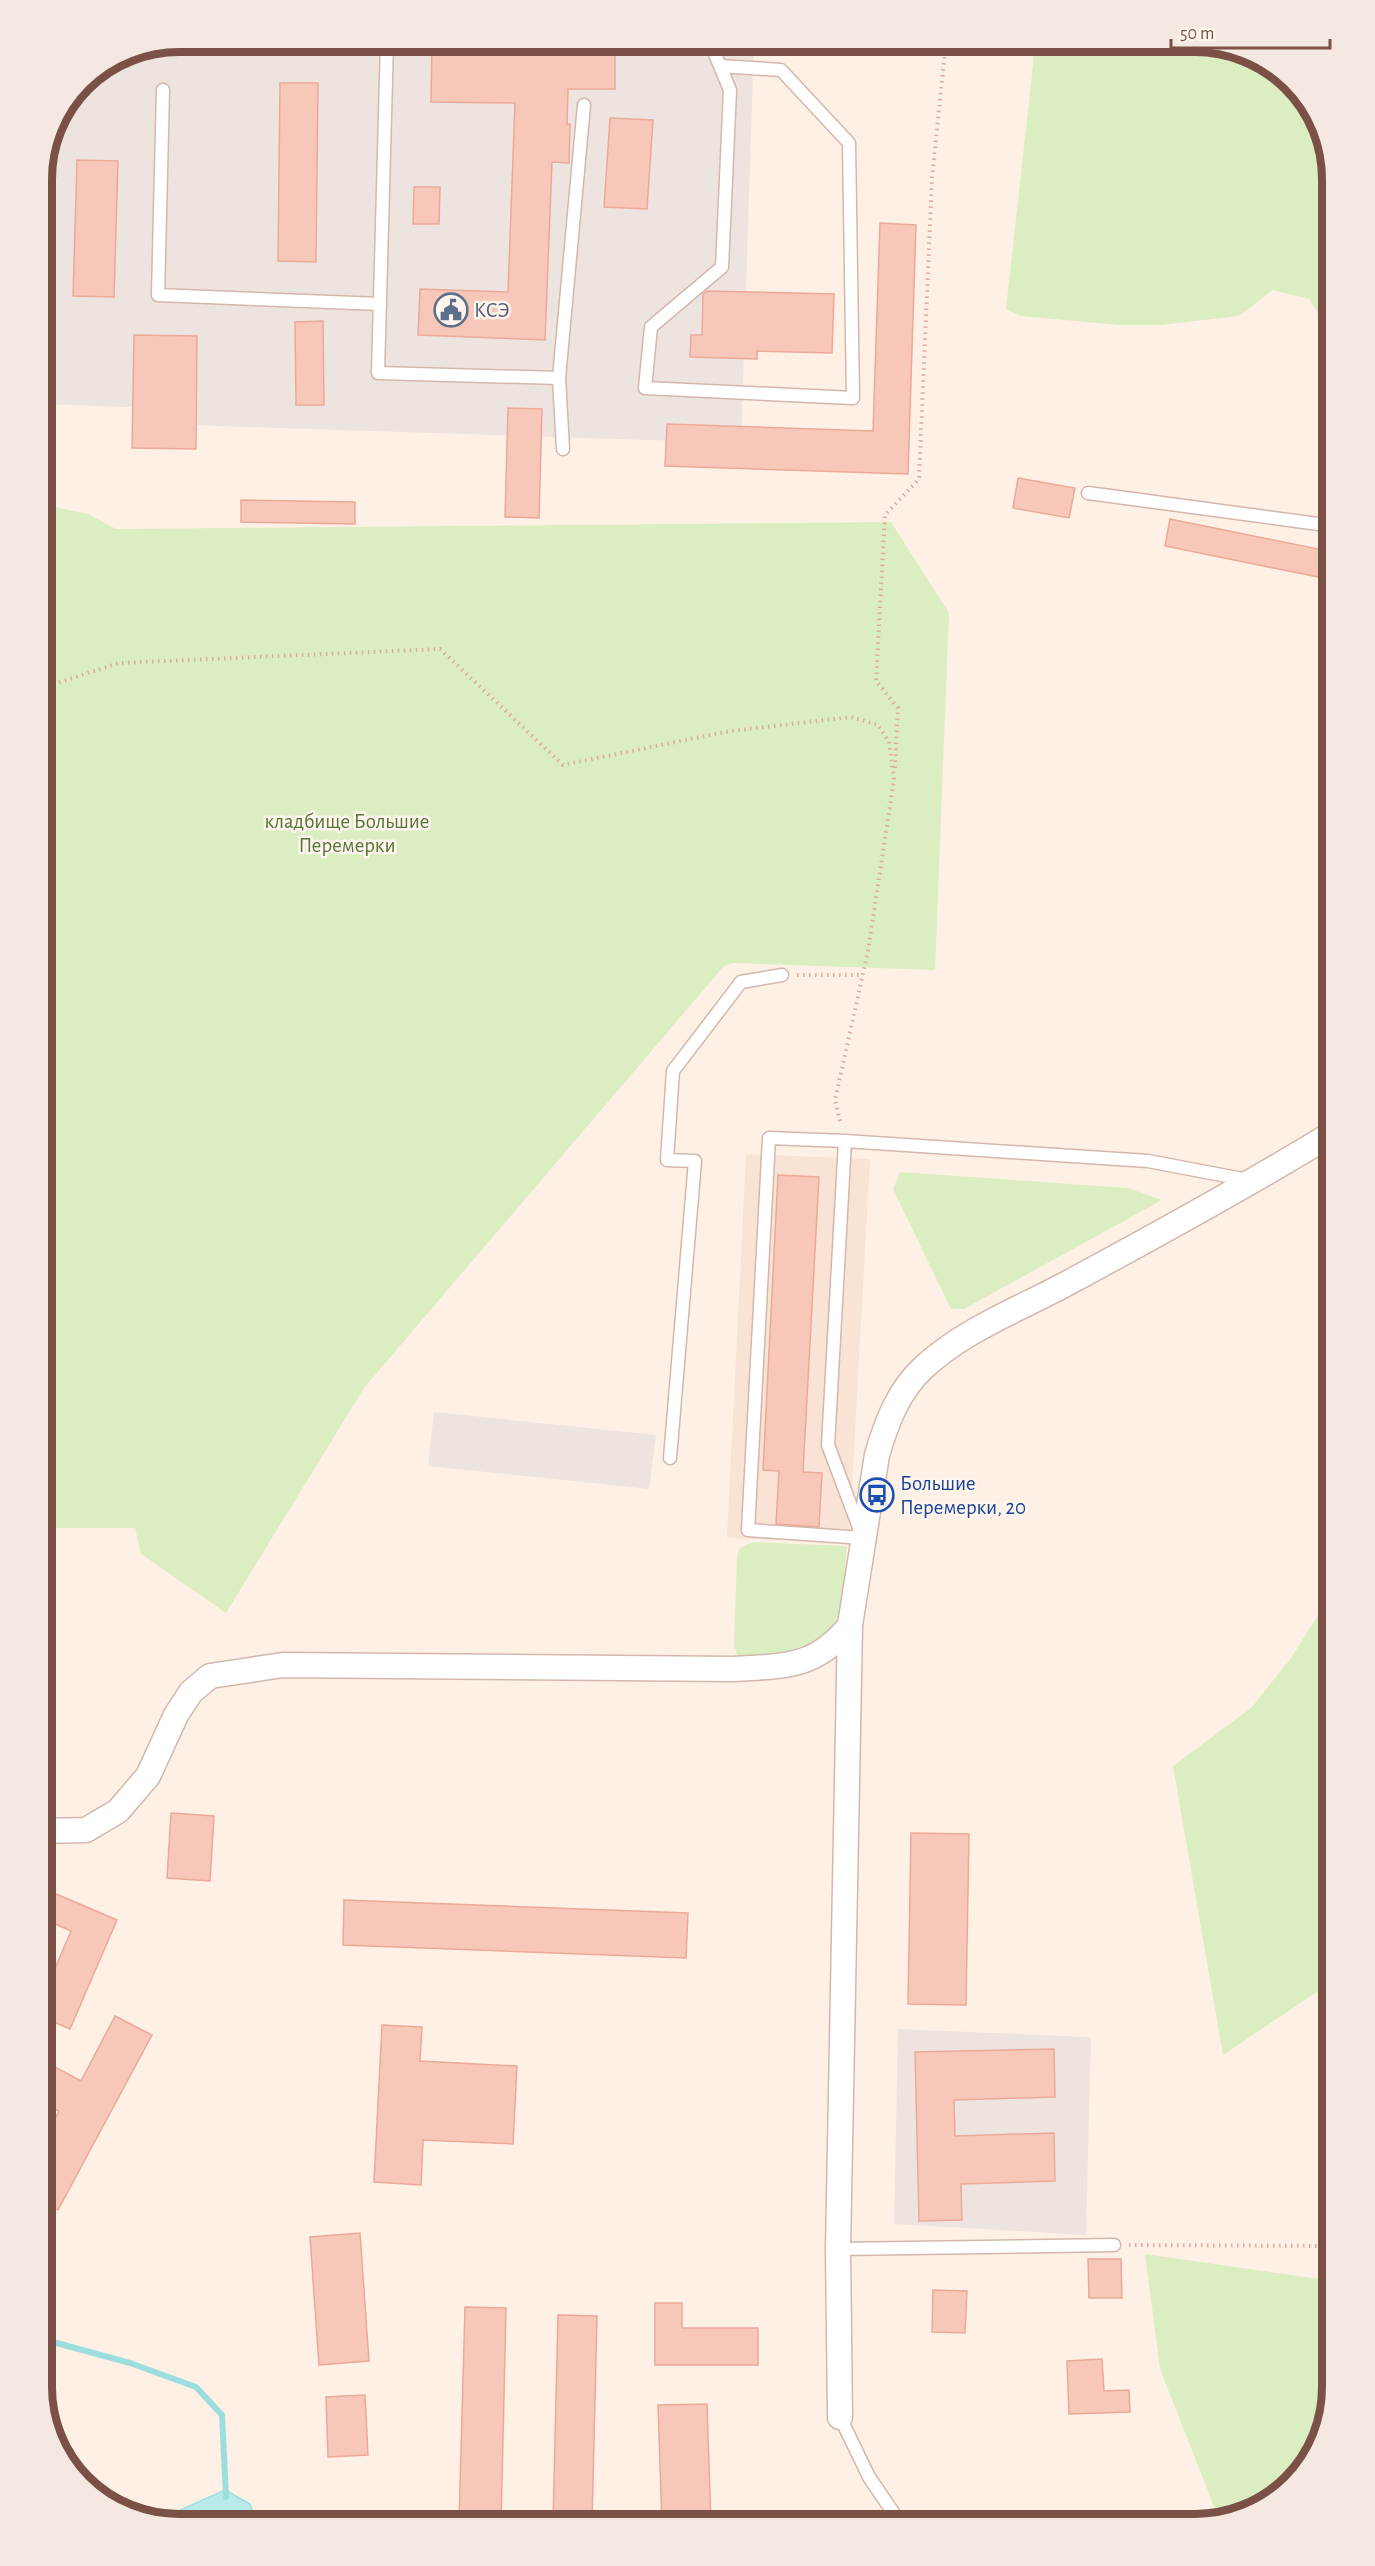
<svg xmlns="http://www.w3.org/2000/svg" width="1375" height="2566" viewBox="0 0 1375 2566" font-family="'Alegreya Sans',sans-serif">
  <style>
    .residential { fill: #f9e3d5 }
    .industrial { fill: #eee4df }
    .green { fill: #dbeec1 }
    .water { fill: #b7ebe9; stroke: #9cdedd; stroke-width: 1.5 }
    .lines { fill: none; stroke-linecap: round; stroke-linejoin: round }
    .stream { stroke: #9cdedd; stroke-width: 6 }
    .building { fill: #f7c7b9; stroke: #eca998; stroke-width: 1.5 }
    .service-casing { stroke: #d4b7ac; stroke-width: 15 }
    .minor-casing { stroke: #d4b7ac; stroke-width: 27 }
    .path { stroke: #ddaa9c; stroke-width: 4; stroke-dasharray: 1.5 4.5; stroke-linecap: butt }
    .service { stroke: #fff; stroke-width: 12 }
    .minor { stroke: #fff; stroke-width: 24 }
    .labels { text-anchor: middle; stroke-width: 5; stroke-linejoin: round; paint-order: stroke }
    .service-label { font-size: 21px; fill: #4e5e75; stroke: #fff5ed; text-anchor: start }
    .park-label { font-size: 21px; fill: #557638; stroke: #fff5ed }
    .transit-label { font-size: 21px; fill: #164399; stroke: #fff5ed; text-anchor: start }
    .rim { fill: none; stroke: #7b5047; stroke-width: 8 }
  </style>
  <rect width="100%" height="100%" fill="#fff0e5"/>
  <polygon class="residential" points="746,1154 870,1159 849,1543 727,1538"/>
  <g class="industrial">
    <polygon points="180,42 754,42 741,443 158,424 153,408 42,404 42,171 53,127 83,82 127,52"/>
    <polygon points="434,1412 656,1435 649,1489 428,1466"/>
    <polygon points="898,2029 1091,2037 1086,2235 894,2224"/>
  </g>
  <g class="green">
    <polygon points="1032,42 1205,42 1279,70 1322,127 1333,180 1333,389 1327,377 1329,331 1309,299 1273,290 1239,316 1161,325 1120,325 1020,316 1006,309 1033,65"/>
    <polygon points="42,504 88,514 116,529 891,522 949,613 935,970 733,963 724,966 364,1388 226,1613 141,1554 135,1528 42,1528"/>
    <polygon points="900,1172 1128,1188 1162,1200 964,1309 951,1309 893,1189"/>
    <path d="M753 1542 847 1546C845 1565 845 1584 842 1603 833 1648 779 1654 743 1660L737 1655 734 1645 737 1556 740 1548Z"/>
    <polygon points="1333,1591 1333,1981 1223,2055 1173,1766 1251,1708 1291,1658"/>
    <polygon points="42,1752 56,1756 53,1820 42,1820"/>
    <polygon points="1145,2254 1333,2281 1333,2387 1310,2463 1248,2513 1219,2519 1160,2369"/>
  </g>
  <polygon class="water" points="225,2490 250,2504 257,2524 171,2524 165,2522 169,2515"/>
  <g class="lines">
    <polyline class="stream" points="42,2339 130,2363 196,2387 222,2415 226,2497"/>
  </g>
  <g class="building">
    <polygon points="432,42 615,42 615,89 568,89 567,124 570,124 569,163 552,162 545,340 418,335 420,289 508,292 515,103 431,102"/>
    <polygon points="280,83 318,83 316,262 278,261"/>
    <polygon points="610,118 653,120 647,209 604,207"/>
    <polygon points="77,160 118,161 114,297 73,296"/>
    <polygon points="414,187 440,187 439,224 413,224"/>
    <polygon points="880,223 916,225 908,474 665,466 667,424 873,431"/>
    <polygon points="707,291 834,294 832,353 757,351 757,359 690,357 691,335 702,335 703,294"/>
    <polygon points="323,321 324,405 296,405 295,322"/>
    <polygon points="134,335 197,336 196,449 132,448"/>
    <polygon points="508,408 542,409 539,518 505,517"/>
    <polygon points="1018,478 1075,488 1069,518 1013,508"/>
    <polygon points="241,500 355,502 355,524 241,522"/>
    <polygon points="1170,519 1333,552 1333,580 1165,546"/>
    <polygon points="778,1175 819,1177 803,1472 822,1473 819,1527 776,1524 779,1471 763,1470"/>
    <polygon points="171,1813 214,1816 210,1881 167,1878"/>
    <polygon points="911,1833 969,1834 966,2005 908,2004"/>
    <polygon points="42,1888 117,1920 70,2029 42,2017 42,1999 71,1931 42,1918"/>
    <polygon points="344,1900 688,1913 686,1958 343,1945"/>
    <polygon points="115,2016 152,2035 58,2210 42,2201 42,2144 59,2111 42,2102 42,2060 81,2081"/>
    <polygon points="382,2025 422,2027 420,2061 517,2066 513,2144 423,2140 421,2185 374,2182"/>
    <polygon points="1054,2049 1055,2097 954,2100 955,2136 1054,2133 1055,2181 961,2184 962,2220 919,2221 915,2052"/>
    <polygon points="360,2233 369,2361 319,2365 310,2237"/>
    <polygon points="1088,2259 1121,2259 1122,2298 1089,2298"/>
    <polygon points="933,2290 967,2291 965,2333 932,2332"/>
    <polygon points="655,2303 682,2303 682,2328 758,2328 758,2365 655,2365"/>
    <polygon points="465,2307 506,2308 501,2524 459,2524"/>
    <polygon points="558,2315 597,2316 592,2524 553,2524"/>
    <polygon points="1102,2359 1104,2391 1129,2390 1130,2412 1069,2414 1067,2361"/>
    <polygon points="365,2395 368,2455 328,2457 326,2397"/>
    <polygon points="707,2404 711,2524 662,2524 658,2405"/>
  </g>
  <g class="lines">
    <defs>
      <g id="service">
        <polyline points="387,42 378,373 559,378"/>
        <polyline points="710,42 730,90 722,267 651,327 645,388 853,398 849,143 781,70 720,66"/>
        <polyline points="1199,42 1206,43"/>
        <polyline points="163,90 158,295 380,304"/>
        <polyline points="563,449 559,378 584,105"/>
        <polyline points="1088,493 1333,526"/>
        <polyline points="845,1141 769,1138 748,1530 863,1538 828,1445 845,1141 1148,1161 1248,1180"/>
        <polyline points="670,1458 695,1161 667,1160 673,1071 741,982 782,975"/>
        <polyline points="838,2249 1114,2245"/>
        <polyline points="840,2417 869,2477 901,2524"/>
      </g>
      <g id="minor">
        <path d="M42 1831 86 1830 118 1811 148 1776 176 1715 191 1692 210 1676 283 1665 732 1669C782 1666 816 1669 850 1625"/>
        <path d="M840 2417 838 2249 850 1625 877 1455C886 1424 898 1391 923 1368 962 1331 1017 1310 1064 1285 1155 1236 1245 1187 1333 1133"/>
      </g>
    </defs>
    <use href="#service" class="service-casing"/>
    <use href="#minor" class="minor-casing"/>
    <g class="path">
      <polyline points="42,688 119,663 440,649 563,765 730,731 851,717 878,725 889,742 894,779 868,951 835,1100 841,1125"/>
      <polyline points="895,768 898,708 876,681 885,515 919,479 932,178 946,42"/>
      <polyline points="797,975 862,975"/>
      <polyline points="1129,2245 1333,2246"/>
    </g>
    <use href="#service" class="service"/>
    <use href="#minor" class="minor"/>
  </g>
  <defs>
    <symbol id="civic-ring" viewBox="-11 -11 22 22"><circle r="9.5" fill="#fff5ed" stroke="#5c6f8a" stroke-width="1.5"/><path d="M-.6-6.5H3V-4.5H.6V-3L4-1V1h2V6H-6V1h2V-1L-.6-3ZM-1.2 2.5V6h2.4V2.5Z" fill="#5c6f8a"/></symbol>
    <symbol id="bus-ring" viewBox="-11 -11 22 22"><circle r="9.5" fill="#fff5ed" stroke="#1a4fb4" stroke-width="1.5"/><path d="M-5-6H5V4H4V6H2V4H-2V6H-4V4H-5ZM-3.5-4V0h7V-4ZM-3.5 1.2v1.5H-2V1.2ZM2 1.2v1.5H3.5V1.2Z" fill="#1a4fb4"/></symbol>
  </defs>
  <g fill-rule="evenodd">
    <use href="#civic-ring" x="432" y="291" width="38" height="38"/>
    <use href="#bus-ring" x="858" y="1476" width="38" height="38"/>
  </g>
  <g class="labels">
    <g class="service-label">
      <text x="474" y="317">КСЭ</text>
    </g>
    <g class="park-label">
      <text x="347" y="828">кладбище Большие<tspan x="347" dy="24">Перемерки</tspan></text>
    </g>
    <g class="transit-label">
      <text x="900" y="1490">Большие<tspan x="900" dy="24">Перемерки, 20</tspan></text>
    </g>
  </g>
  <path d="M0 0H1375V2566H0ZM179 52H1195A127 127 0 0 1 1322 179V2387A127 127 0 0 1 1195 2514H179A127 127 0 0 1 52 2387V179A127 127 0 0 1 179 52Z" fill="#f4e8e0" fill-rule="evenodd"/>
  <path class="rim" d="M179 52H1195A127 127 0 0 1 1322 179V2387A127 127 0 0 1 1195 2514H179A127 127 0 0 1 52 2387V179A127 127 0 0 1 179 52Z"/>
  <path d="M1171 39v9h159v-9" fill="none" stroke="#7b5047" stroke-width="3"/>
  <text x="1180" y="39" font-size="18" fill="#7b5047" stroke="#fff5ed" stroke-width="4.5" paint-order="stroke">50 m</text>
</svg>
